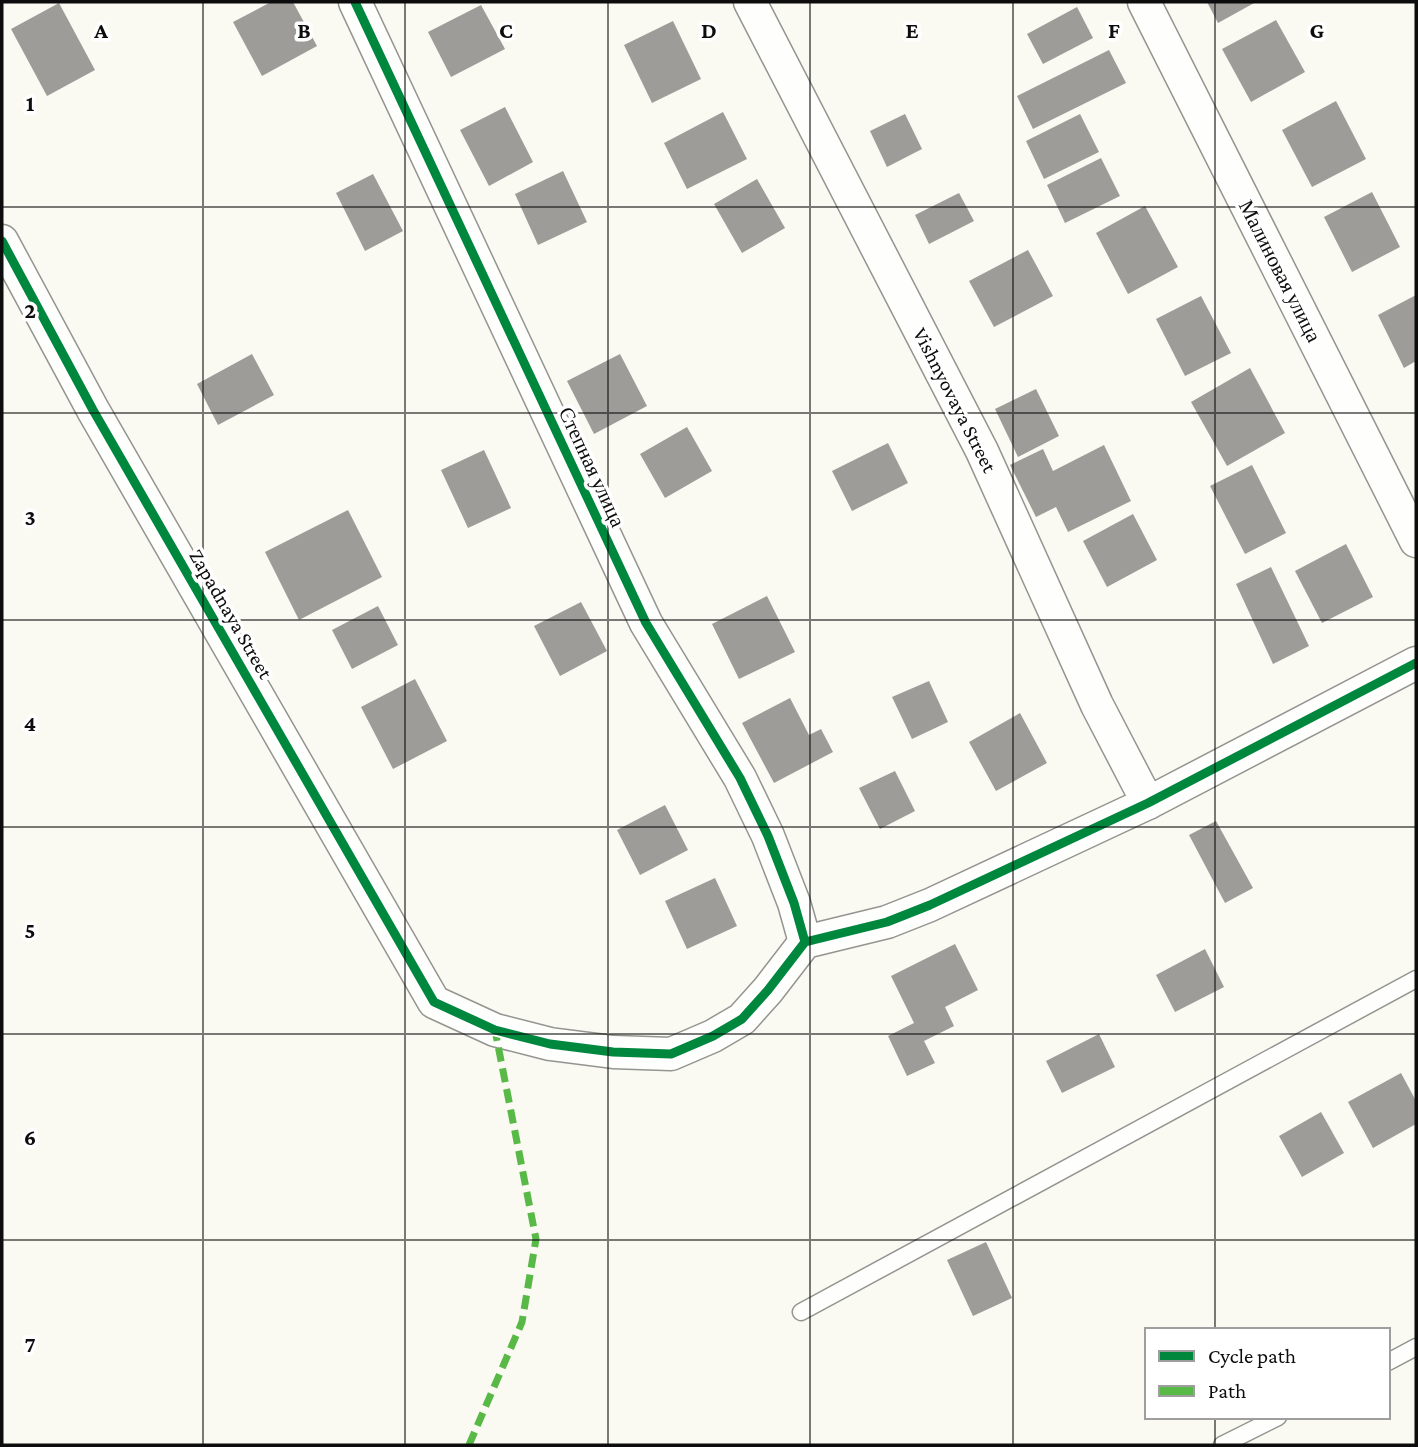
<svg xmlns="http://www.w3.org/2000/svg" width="1418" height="1447" viewBox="0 0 1418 1447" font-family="'Crimson Pro',serif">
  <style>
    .building { fill: #9d9c98 }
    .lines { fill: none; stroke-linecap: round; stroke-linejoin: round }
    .lane-casing { stroke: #949490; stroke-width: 19 }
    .street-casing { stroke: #949490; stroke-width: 35 }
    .lane { stroke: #fefefd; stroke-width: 16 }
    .street { stroke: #fefefd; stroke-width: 32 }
    .quiet { stroke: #58b947; stroke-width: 7; stroke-dasharray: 14 7; stroke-linecap: butt }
    .cycleway-casing { stroke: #fff; stroke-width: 13 }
    .cycleway { stroke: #00873e; stroke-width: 9 }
    .grid { fill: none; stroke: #0d0d0d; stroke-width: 2; stroke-opacity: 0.55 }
    .labels { text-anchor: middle; stroke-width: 7; stroke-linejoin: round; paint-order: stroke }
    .street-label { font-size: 21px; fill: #0d0d0d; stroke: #fff }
    .grid-label { font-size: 23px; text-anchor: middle; font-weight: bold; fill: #0d0d0d; stroke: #fff; stroke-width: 7; stroke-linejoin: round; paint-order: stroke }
  </style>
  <rect width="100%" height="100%" fill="#fafaf2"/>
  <g class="building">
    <polygon points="271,2 293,2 317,46 262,76 233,22"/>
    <polygon points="1207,2 1256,2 1218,23"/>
    <polygon points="59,3 95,70 47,96 11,29"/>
    <polygon points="481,5 505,49 451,77 428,32"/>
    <polygon points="1077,7 1093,38 1043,64 1027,34"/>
    <polygon points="1276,20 1305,72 1251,102 1222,49"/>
    <polygon points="673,21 701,79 652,103 624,45"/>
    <polygon points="1109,50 1126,83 1033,129 1017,96"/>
    <polygon points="1336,101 1366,159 1312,187 1282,130"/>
    <polygon points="505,107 533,162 489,186 460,130"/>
    <polygon points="723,112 747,159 687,189 664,143"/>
    <polygon points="905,114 922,149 887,167 870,131"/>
    <polygon points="1080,114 1099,152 1044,179 1026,141"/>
    <polygon points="1101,158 1120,196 1065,223 1047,185"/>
    <polygon points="563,171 587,222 538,245 515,194"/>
    <polygon points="373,174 403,231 365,251 336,193"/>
    <polygon points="757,179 785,228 742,253 714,204"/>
    <polygon points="1372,192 1400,247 1352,272 1324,217"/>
    <polygon points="959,193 974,221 929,244 915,215"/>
    <polygon points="1145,206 1178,267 1128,294 1096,233"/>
    <polygon points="1028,250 1053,296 994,327 969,281"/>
    <polygon points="1416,295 1416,361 1404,368 1378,315"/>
    <polygon points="1201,296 1231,353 1185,376 1156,319"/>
    <polygon points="252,354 274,395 218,425 197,384"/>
    <polygon points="620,354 647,406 594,434 567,381"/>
    <polygon points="1250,368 1285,433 1227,466 1191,402"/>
    <polygon points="1036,389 1059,436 1018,457 995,409"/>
    <polygon points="687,427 712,471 665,498 640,454"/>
    <polygon points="888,443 908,483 852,511 832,471"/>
    <polygon points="1104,445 1131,501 1068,532 1056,507 1036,517 1010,465 1043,449 1053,471"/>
    <polygon points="484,450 511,508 468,528 441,470"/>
    <polygon points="1252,465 1286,533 1245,554 1210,486"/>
    <polygon points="348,510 382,577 299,620 265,552"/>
    <polygon points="1133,514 1157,560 1107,587 1083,541"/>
    <polygon points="1346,544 1373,597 1322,623 1295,571"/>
    <polygon points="1271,567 1309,646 1273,664 1236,584"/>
    <polygon points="767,596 795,652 739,679 712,624"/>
    <polygon points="581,602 607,651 560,676 534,626"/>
    <polygon points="378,606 398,645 352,669 332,630"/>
    <polygon points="415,679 447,741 393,769 361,707"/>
    <polygon points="929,681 948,722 912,739 892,697"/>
    <polygon points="790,698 809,735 821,729 833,752 774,783 742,723"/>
    <polygon points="1020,713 1047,763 996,791 969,742"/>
    <polygon points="895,771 915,811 880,829 859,788"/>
    <polygon points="665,805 688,850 640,875 617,830"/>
    <polygon points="1216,821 1253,888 1225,903 1189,835"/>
    <polygon points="715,878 737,926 687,949 665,901"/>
    <polygon points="955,944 978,990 945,1007 954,1026 924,1041 935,1063 907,1076 888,1036 914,1023 891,976"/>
    <polygon points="1205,949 1224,987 1175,1012 1156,975"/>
    <polygon points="1099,1034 1115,1067 1062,1093 1046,1061"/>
    <polygon points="1401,1073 1416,1101 1416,1124 1373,1148 1348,1102"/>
    <polygon points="1321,1112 1344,1153 1302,1177 1279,1136"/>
    <polygon points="986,1242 1012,1298 973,1316 947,1260"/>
  </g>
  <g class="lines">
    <defs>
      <g id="lane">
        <polyline points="801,1312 1416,979"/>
        <polyline points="1388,1362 1416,1347"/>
        <polyline points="1222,1445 1278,1417"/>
      </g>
      <g id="street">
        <polyline points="355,2 646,623 740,778 768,836 794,903 805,942"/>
        <polyline points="750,2 982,451 1097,705 1148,803"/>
        <polyline points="1144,2 1416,541"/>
        <polyline points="2,241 93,410 434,1002 495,1030 550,1044 613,1052 671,1054 713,1036 742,1019 768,990 805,942 887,922 930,905 1148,803 1416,663"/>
      </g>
    </defs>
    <use href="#lane" class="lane-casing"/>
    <use href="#street" class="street-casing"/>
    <use href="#lane" class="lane"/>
    <use href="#street" class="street"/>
    <polyline class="quiet" points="469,1445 522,1322 536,1239 495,1030"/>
    <defs>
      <g id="cycleway">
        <polyline points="355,2 646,623 740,778 768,836 794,903 805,942"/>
        <polyline points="2,241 93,410 434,1002 495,1030 550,1044 613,1052 671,1054 713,1036 742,1019 768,990 805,942 887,922 930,905 1148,803 1416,663"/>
      </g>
    </defs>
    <use href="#cycleway" class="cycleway-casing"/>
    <use href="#cycleway" class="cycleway"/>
  </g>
  <path class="grid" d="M203 2V1445M405 2V1445M608 2V1445M810 2V1445M1013 2V1445M1215 2V1330M2 207H1416M2 413H1416M2 620H1416M2 827H1416M2 1034H1416M2 1240H1416M1215 1417V1445"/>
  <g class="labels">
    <g class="street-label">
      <text transform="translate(1280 271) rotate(63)" y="7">Малиновая улица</text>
      <text transform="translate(955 400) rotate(63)" y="7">Vishnyovaya Street</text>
      <text transform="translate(592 467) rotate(65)" y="7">Степная улица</text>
      <text transform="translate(231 614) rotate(60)" y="7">Zapadnaya Street</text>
    </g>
  </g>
  <g class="grid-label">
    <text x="101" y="38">A</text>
    <text x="304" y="38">B</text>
    <text x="506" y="38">C</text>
    <text x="709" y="38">D</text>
    <text x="912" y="38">E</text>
    <text x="1114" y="38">F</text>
    <text x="1317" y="38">G</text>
    <text x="30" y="111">1</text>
    <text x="30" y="318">2</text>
    <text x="30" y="525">3</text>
    <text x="30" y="731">4</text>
    <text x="30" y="938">5</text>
    <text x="30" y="1145">6</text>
    <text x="30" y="1352">7</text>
  </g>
  <rect width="1418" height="1447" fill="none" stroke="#0d0d0d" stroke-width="7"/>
  <rect x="1145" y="1328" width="245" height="91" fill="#ffffff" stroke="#9e9e9e" stroke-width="2"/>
  <rect x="1159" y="1351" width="35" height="10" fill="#00873e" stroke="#9e9e9e" stroke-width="2"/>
  <text x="1208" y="1363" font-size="21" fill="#0d0d0d">Cycle path</text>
  <rect x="1159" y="1386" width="35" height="10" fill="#58b947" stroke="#9e9e9e" stroke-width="2"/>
  <text x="1208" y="1398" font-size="21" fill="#0d0d0d">Path</text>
</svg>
